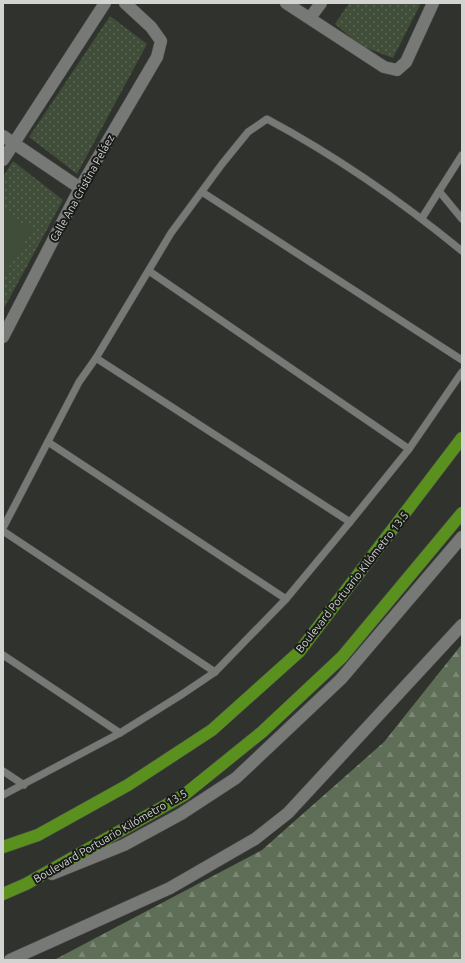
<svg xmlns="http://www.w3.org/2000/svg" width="465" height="963" viewBox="0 0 465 963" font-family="Ubuntu,sans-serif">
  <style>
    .forest { fill: url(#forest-firs) }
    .park { fill: url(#park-dots) }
    .pitch { fill: #404d38 }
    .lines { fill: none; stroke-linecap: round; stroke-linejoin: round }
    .service-casing { stroke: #4c4e4b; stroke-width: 8 }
    .minor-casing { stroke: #4c4e4b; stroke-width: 13 }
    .tertiary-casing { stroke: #4c4e4b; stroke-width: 13 }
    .trunk-casing { stroke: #4c4e4b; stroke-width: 13 }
    .service { stroke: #767975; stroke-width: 7 }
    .minor { stroke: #767975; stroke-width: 12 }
    .tertiary { stroke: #767975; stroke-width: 12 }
    .trunk { stroke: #59901e; stroke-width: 12 }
    .labels { text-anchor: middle; stroke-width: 4; stroke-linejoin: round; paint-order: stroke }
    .street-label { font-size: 11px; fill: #d3d4d2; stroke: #181a18 }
  </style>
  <defs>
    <pattern id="forest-firs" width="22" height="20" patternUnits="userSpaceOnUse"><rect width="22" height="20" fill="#5f6e56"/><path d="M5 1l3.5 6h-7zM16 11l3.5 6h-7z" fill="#7c8875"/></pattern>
    <pattern id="park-dots" width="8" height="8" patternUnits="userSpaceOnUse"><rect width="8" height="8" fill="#404d38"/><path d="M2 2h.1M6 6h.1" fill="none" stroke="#5b6654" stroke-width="1.8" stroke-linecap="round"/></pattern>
  </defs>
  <rect width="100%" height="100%" fill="#30322e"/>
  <polygon class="forest" points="462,644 462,960 54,960 262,850 384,742"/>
  <g class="park">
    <polygon points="349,3 421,3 393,58 361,46 335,24"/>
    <polygon points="110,16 147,44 77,174 29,137"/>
    <polygon points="13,161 63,200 3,310 3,177"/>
  </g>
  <polygon class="pitch" points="3,211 33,230 3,276"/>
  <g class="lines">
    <defs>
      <g id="service">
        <polyline points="439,191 462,219"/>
        <polyline points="202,192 462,360"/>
        <polyline points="422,218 462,155"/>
        <polyline points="149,271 409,449"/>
        <polyline points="96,358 350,522"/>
        <polyline points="48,442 286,599"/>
        <path d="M3 528 79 382 96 358 171 233 222 164 248 132 267 119C336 156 401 201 462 251"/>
        <polyline points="3,531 215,672"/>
        <polyline points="3,655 120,733"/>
        <polyline points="3,771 24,785"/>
        <polyline points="3,795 120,733 181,695 215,672 286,599 350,522 409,449 462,372"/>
      </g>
      <g id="minor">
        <polyline points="286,3 384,67 397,70 406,62 433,3"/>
        <polyline points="310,18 321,3"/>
        <polyline points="3,136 80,188"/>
        <polyline points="3,160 105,3"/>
        <polyline points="3,337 80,188 157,57 161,41 151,27 125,3"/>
        <polyline points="10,960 170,888 255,839 288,813 462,625"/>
      </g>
      <polyline id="tertiary" points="52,874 124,845 181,814 236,778 341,679 462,537"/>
      <g id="trunk">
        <polyline points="3,847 38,835 128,785 212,730 299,652 462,438"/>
        <polyline points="3,894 26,884 184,795 262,732 342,657 462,513"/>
      </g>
    </defs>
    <use href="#service" class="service-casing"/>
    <use href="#minor" class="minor-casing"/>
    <use href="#tertiary" class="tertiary-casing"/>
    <use href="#trunk" class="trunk-casing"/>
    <use href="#service" class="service"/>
    <use href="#minor" class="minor"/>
    <use href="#tertiary" class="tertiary"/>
    <use href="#trunk" class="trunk"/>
  </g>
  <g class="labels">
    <g class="street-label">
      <text transform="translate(82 188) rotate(-61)" y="4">Calle Ana Cristina Peláez</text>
      <text transform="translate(352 582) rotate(-52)" y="4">Boulevard Portuario Kilómetro 13.5</text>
      <text transform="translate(110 836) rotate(-30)" y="4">Boulevard Portuario Kilómetro 13.5</text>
    </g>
  </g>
  <rect width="465" height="963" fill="none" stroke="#d3d4d2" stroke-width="8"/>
</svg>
